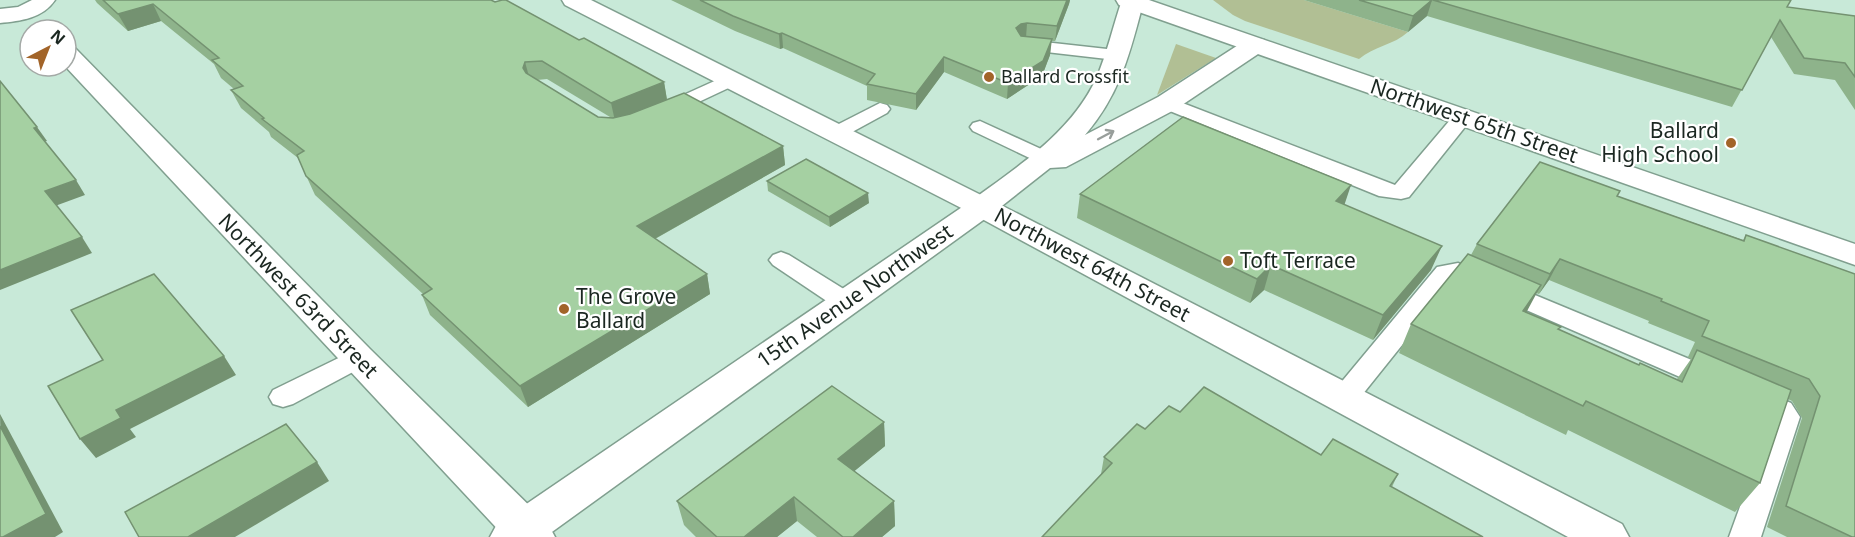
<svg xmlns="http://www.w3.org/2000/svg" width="1855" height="537" viewBox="0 0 1855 537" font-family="'Noto Sans',sans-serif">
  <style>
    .green { fill: #b1bf94 }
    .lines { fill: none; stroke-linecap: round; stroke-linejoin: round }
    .lane-casing { stroke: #809f8f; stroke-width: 3 }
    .street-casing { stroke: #809f8f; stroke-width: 3 }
    .secondary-casing { stroke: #809f8f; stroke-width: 3 }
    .primary-casing { stroke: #809f8f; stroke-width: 3 }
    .lane { fill: #fff; fill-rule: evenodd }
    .street { fill: #fff; fill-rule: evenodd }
    .secondary { fill: #fff; fill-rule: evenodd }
    .primary { fill: #fff; fill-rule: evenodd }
    .wall { fill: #8eb38b; fill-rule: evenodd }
    .shaded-wall { fill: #749271 }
    .building { fill: #a5d0a2; stroke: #749271; stroke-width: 1.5 }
    .oneway { stroke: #989e9b }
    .poi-dot { fill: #a26429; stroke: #fff; stroke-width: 2 }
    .labels { text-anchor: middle; stroke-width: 4.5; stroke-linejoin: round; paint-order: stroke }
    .far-poi-label { font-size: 18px; fill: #1b2721; stroke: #fff; text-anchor: start }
    .street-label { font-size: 21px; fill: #1b2721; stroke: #fff }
    .poi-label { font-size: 21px; fill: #1b2721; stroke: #fff; text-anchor: start }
  </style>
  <rect width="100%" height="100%" fill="#c8e9d8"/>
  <g class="green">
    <path d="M1213 0H1304L1408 32C1394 45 1374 46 1359 59L1245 21 1233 15Z"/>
    <polygon points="1176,44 1216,58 1157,95"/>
  </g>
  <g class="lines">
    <defs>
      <g id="lane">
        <polygon points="1026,40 1116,50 1122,51 1125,55 1122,59 1116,60 1020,49 1017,45 1020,41"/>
        <polygon points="730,74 737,76 739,80 737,84 671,115 657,115 654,111 657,107"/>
        <polygon points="1167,97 1395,185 1456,113 1470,113 1473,117 1409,197 1401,199 1379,196 1160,107 1157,103 1160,99"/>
        <polygon points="880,103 887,105 890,109 887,113 843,137 829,137 826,133 829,129"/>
        <polygon points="980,121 1052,154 1055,158 1052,162 1045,164 1038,162 973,131 970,127 973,123"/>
        <polygon points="781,252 789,255 855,296 858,302 855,308 846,310 837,308 773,265 769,260 773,255"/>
        <polygon points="1458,263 1723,373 1727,380 1723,387 1713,390 1703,387 1455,279 1354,405 1344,408 1334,405 1330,398 1334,391 1437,267"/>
        <polygon points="357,349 366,351 370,358 366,365 293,404 283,407 273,404 269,397 273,390"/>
        <polygon points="1756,389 1791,403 1800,417 1761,537 1729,537 1772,418 1746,406 1742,399 1746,392"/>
      </g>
      <g id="street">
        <path d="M32 0H55C43 18 21 21 0 23V9L18 7Z"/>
        <polygon points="562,0 591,0 993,201 1622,524 1629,537 1568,537 971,213 565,5"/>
        <polygon points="66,46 75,48 370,349 548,524 555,537 505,537 65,66"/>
      </g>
      <polygon id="secondary" points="1116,0 1149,0 1855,244 1855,265 1119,5"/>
      <path id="primary" d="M1122 0H1144C1130 52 1121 93 1085 135L1158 97 1246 40 1255 38 1264 40 1267 45 1264 50 1176 109 1066 167 1050 168 993 213 545 537H490L497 524 971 201C1017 167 1071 133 1096 79 1107 54 1113 26 1122 0Z"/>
    </defs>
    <use href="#lane" class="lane-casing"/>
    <use href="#street" class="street-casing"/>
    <use href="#secondary" class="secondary-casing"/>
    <use href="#primary" class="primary-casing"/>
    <use href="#lane" class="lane"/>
    <use href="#street" class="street"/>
    <use href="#secondary" class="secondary"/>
    <use href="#primary" class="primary"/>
  </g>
  <g class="wall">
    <path d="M95 0H491L579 40 664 82 667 100 783 146 785 165 655 239 707 274 710 294 528 407 430 315 422 295 423 294 315 195 298 158 271 137 269 132 241 108 231 90 234 89 221 78 214 64 161 21 128 31 97 3ZM547 79 610 117H598L537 80Z"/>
    <polygon points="671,0 1070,0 1069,4 1055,41 1051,41 1050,55 1042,76 1007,99 944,72 916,110 867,100 867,86 783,48 780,49 735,31"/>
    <polygon points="1304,0 1791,0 1787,7 1855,16 1855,110 1835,80 1794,74 1771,37 1732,107 1427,16 1408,32"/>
    <polygon points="767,181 869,203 830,227 768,191"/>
    <polygon points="1080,194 1345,205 1431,270 1373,340 1264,290 1250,303 1077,218"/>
    <path d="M1617 196 1743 240 1746 235 1855 274V537H1787L1767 527 1802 418 1792 401 1788 399 1760 483 1735 512 1568 430 1566 435 1399 353 1411 324 1471 255 1477 244ZM1549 280 1649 321 1648 323 1695 342 1688 357 1691 359 1677 379 1639 365 1559 330 1526 312 1536 293 1539 294Z"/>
    <polygon points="1180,412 1321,455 1398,474 1392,487 1101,474 1104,457 1145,429"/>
    <polygon points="884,422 885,446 854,471 894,501 895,526 882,537 817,537 797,521 777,537 696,537 684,525 677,501"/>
  </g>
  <g class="shaded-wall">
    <polygon points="1067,0 1070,0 1069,4 1055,41 1057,26"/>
    <polygon points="1432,0 1427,16 1408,32 1413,16"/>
    <polygon points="153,4 161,21 128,31 118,14"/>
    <polygon points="1027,23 1026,38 1020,39 1016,28 1021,24"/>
    <polygon points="782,33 783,48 780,49 779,34"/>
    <polygon points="1052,39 1050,55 1042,76 1007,99 1008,83"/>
    <polygon points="944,57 944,72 916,110 916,94"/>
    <polygon points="525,62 530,80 523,68"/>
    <polygon points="664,82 667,100 615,121 611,103"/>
    <polygon points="37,127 47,141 43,142 34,128"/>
    <polygon points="783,146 785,165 642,246 637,226"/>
    <polygon points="76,180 85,195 55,206 45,191"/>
    <polygon points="1351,185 1343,209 1336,201"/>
    <polygon points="868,193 869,203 830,227 829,217"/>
    <polygon points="82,237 92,253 0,290 0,270"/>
    <polygon points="1442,246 1431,270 1373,340 1383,315"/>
    <polygon points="1560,259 1549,280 1539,294 1550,274"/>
    <polygon points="1271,265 1264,290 1250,303 1257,279"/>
    <polygon points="707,274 710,294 528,407 520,386"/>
    <polygon points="1541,285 1526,313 1523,311"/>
    <polygon points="224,356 236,375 130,429 136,437 96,458 80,439 116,410"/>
    <polygon points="0,414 63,532 55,537 3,537"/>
    <polygon points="884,422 885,446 840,483 838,459"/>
    <polygon points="317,462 329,481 235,537 188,537"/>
    <polygon points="794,497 797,521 777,537 744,537"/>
    <polygon points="894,501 895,526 882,537 853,537"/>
  </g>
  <g class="building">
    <polygon points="103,0 491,0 495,2 502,0 506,0 579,40 584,38 664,82 611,103 542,61 525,62 523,68 526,73 598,117 613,118 630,114 684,93 783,146 637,226 707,274 520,386 422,295 432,289 306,176 297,155 304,151 262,119 264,118 231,90 243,86 212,60 219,58 153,4 118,14"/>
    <polygon points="700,0 1067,0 1057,26 1027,23 1021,24 1016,28 1021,36 1052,39 1043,61 1008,83 944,57 916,94 867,84 875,74 782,33 779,34 733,16"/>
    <polygon points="1359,0 1432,0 1413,16"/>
    <polygon points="1433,0 1791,0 1787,7 1855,16 1855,77 1845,63 1804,58 1780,20 1742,90"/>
    <polygon points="0,81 37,127 34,128 76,180 45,191 82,237 0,270"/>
    <polygon points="1183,117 1351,185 1336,201 1442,246 1383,315 1271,265 1257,279 1080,194"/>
    <polygon points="806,159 868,193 829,217 767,181"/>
    <polygon points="1540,162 1620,191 1617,196 1744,241 1746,235 1855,274 1855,537 1852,537 1786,506 1820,396 1809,379 1702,336 1709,321 1661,301 1662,299 1560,259 1550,274 1477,244"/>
    <polygon points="1468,254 1541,285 1523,311 1561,327 1558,329 1639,365 1640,363 1682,382 1697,350 1791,390 1760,483 1586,401 1583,406 1411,324"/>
    <polygon points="154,274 224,356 116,410 121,418 80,439 48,386 103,360 71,310"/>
    <polygon points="832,386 884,422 838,459 894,501 853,537 843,537 794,497 744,537 717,537 677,501"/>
    <polygon points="1204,387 1321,455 1333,439 1398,474 1390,486 1483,537 1042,537 1112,463 1104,457 1137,424 1145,429 1169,406 1180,412"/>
    <polygon points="286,424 317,462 188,537 139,537 125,512"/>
    <polygon points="0,426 46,514 3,537 0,537"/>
  </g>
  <defs><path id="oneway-shaft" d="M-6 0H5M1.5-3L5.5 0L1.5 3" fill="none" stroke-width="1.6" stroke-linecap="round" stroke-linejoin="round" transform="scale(1.5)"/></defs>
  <use class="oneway" href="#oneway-shaft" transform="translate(1106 135) rotate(-28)"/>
  <g class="poi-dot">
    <circle cx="989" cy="77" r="6"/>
    <circle cx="1731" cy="143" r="6"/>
    <circle cx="1228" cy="261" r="6"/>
    <circle cx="564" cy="309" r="6"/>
  </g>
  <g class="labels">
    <g class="far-poi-label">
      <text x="1001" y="83">Ballard Crossfit</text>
    </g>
    <g class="street-label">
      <text transform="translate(1474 121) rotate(19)" y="7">Northwest 65th Street</text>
      <text transform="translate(1092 265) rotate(28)" y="7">Northwest 64th Street</text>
      <text transform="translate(298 296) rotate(46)" y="7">Northwest 63rd Street</text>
      <text transform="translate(855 296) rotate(-35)" y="7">15th Avenue Northwest</text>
    </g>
    <g class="poi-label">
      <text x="1719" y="138" text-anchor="end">Ballard<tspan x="1719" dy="24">High School</tspan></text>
      <text x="1240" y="268">Toft Terrace</text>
      <text x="576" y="304">The Grove<tspan x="576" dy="24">Ballard</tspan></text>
    </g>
  </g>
  <g transform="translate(48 48) rotate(42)"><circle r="28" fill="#ffffff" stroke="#a4a9a6" stroke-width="1.5"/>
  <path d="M0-4.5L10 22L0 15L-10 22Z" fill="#a26429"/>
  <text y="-9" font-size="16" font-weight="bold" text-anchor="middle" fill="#1b2721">N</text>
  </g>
</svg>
